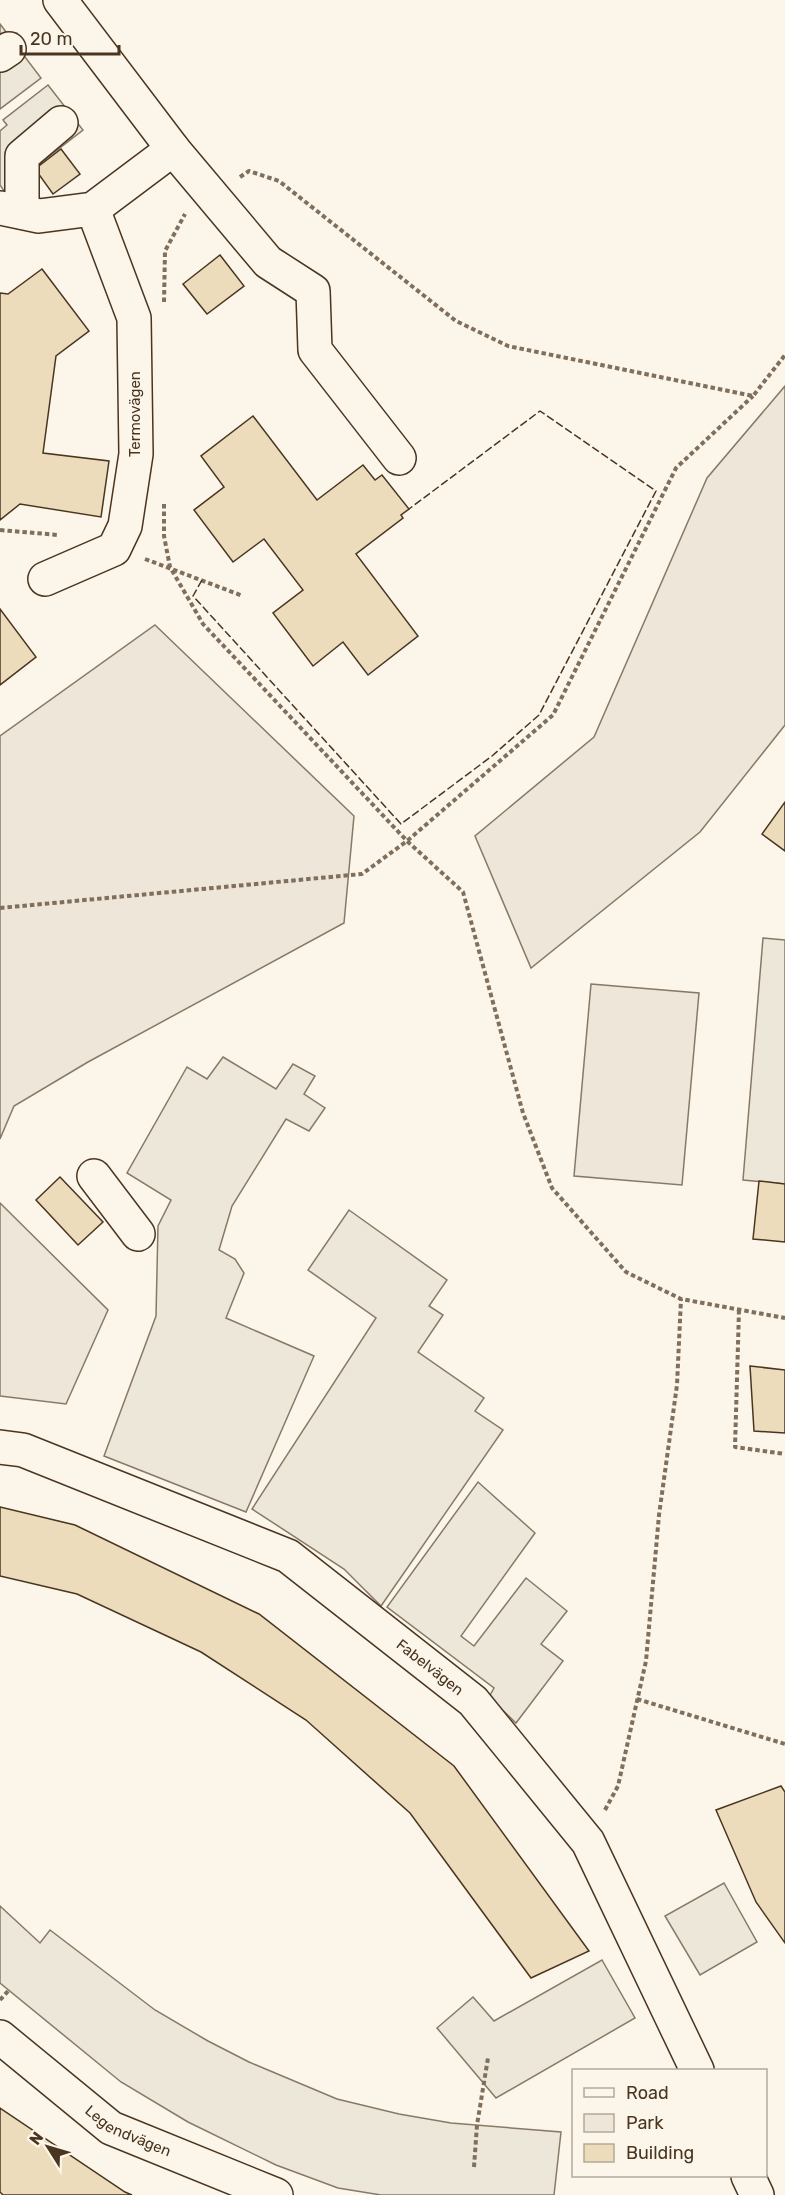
<svg xmlns="http://www.w3.org/2000/svg" width="785" height="2195" viewBox="0 0 785 2195" font-family="Rubik,sans-serif">
  <style>
    .green { fill: #ede6d9; stroke: #887966; stroke-width: 1.5 }
    .parking { fill: #ede7d9; stroke: #887966; stroke-width: 1.5 }
    .building { fill: #ecdcbc; stroke: #4a3520; stroke-width: 1.5 }
    .lines { fill: none; stroke-linecap: round; stroke-linejoin: round }
    .minor-casing { stroke: #4a3520; stroke-width: 36 }
    .path { stroke: #7f6f5c; stroke-width: 4; stroke-dasharray: 4.5 3; stroke-linecap: butt }
    .minor { stroke: #fbf6e9; stroke-width: 33 }
    .fence { stroke: #4a3520; stroke-width: 1.5; stroke-dasharray: 8 3; stroke-linecap: butt }
    .labels { text-anchor: middle; stroke-width: 4.5; stroke-linejoin: round; paint-order: stroke }
    .street-label { font-size: 15px; fill: #4a3520; stroke: #fbf6e9 }
  </style>
  <rect width="100%" height="100%" fill="#fbf6e9"/>
  <g class="green">
    <polygon points="785,386 785,725 700,832 531,968 475,836 594,737 707,478"/>
    <polygon points="155,625 354,816 344,923 88,1062 14,1106 0,1139 0,736"/>
    <polygon points="591,984 699,993 682,1185 574,1176"/>
    <polygon points="0,1203 108,1310 66,1404 0,1396"/>
  </g>
  <g class="parking">
    <polygon points="0,24 41,78 0,109"/>
    <polygon points="48,85 83,130 4,191 0,185 0,131 7,125 3,120"/>
    <polygon points="763,938 785,940 785,1184 743,1180"/>
    <polygon points="223,1057 276,1089 293,1064 315,1076 304,1094 325,1108 309,1131 286,1119 232,1206 219,1250 235,1259 244,1273 226,1318 314,1356 246,1512 104,1456 156,1316 158,1226 171,1200 127,1173 187,1067 207,1079"/>
    <polygon points="349,1210 447,1280 429,1306 443,1315 418,1352 484,1398 475,1411 503,1430 381,1606 344,1569 252,1509 376,1318 308,1270"/>
    <polygon points="478,1482 535,1533 461,1636 474,1646 526,1578 567,1611 541,1644 563,1661 516,1723 489,1697 494,1688 387,1607"/>
    <polygon points="724,1883 757,1942 700,1975 665,1916"/>
    <polygon points="0,1906 40,1943 50,1930 155,2010 208,2041 249,2062 337,2099 399,2114 451,2123 561,2132 554,2195 381,2195 338,2188 276,2165 188,2122 121,2082 0,1983"/>
    <polygon points="602,1960 635,2018 496,2098 437,2028 473,1997 494,2021"/>
  </g>
  <g class="building">
    <polygon points="61,149 80,174 53,194 35,169"/>
    <polygon points="220,255 244,286 207,314 183,284"/>
    <polygon points="42,269 89,331 56,356 43,453 109,461 101,517 20,504 0,520 0,293 8,294"/>
    <polygon points="253,416 317,500 363,465 375,480 382,475 409,509 401,515 403,518 356,554 418,636 368,675 343,642 313,666 273,613 303,590 264,539 233,562 194,510 224,487 201,456"/>
    <polygon points="0,609 36,657 0,685"/>
    <polygon points="785,802 785,851 762,834"/>
    <polygon points="60,1177 103,1222 78,1245 36,1200"/>
    <polygon points="759,1181 785,1184 785,1242 753,1239"/>
    <polygon points="750,1366 785,1370 785,1433 754,1431"/>
    <polygon points="0,1507 75,1525 259,1614 454,1766 589,1951 531,1978 410,1813 306,1720 201,1652 77,1594 0,1576"/>
    <polygon points="781,1786 785,1792 785,1943 756,1902 716,1810"/>
    <polygon points="0,2108 125,2192 132,2195 3,2195 0,2192"/>
  </g>
  <g class="lines">
    <defs>
      <g id="minor">
        <polyline points="60,0 173,149 268,262 313,291 315,350 399,458"/>
        <polyline points="0,55 9,49"/>
        <polyline points="0,208 39,216 93,209 173,149"/>
        <polyline points="22,212 22,156 61,123"/>
        <polyline points="45,579 114,549 125,526 136,454 134,318 93,209"/>
        <polyline points="94,1176 138,1234"/>
        <path id="s1" d="M0 1447 23 1450 288 1556 473 1701 588 1842 697 2070"/>
        <path id="s2" d="M0 2037 111 2128 276 2195"/>
        <polyline points="748,2176 757,2195"/>
      </g>
    </defs>
    <use href="#minor" class="minor-casing"/>
    <g class="path">
      <polyline points="240,177 249,171 279,181 456,321 508,346 753,396 785,355"/>
      <polyline points="164,302 165,251 185,214"/>
      <polyline points="164,504 164,536 170,567 203,624 407,841 463,892 523,1113 552,1188 626,1272 681,1299 785,1318"/>
      <polyline points="0,530 58,535"/>
      <polyline points="145,559 243,596"/>
      <polyline points="0,908 362,874 407,841 553,715 676,468 753,396"/>
      <polyline points="739,1310 735,1447 785,1454"/>
      <polyline points="637,1699 785,1744"/>
      <polyline points="605,1810 618,1786 646,1661 659,1515 677,1385 681,1299"/>
      <polyline points="0,2000 9,1990"/>
      <polyline points="474,2167 477,2125 488,2058"/>
    </g>
    <use href="#minor" class="minor"/>
    <polyline class="fence" points="202,580 193,596 401,824 492,756 539,715 656,491 540,411 409,509"/>
  </g>
  <g class="labels">
    <g class="street-label">
      <text transform="translate(135 414) rotate(-90)" y="5">Termovägen</text>
      <text dy="5" stroke="none"><textPath href="#s1" startOffset="489">Fabelvägen</textPath></text>
      <text dy="5" stroke="none"><textPath href="#s2" startOffset="160">Legendvägen</textPath></text>
    </g>
  </g>
  <rect x="572" y="2069" width="195" height="108" fill="#fbf6e9" stroke="#b4a999" stroke-width="1.5"/>
  <rect x="584" y="2088" width="30" height="9" fill="#fbf6e9" stroke="#b4a999" stroke-width="1.5"/>
  <text x="626" y="2099" font-size="18" fill="#4a3520">Road</text>
  <rect x="584" y="2114" width="30" height="18" fill="#ede6d9" stroke="#b4a999" stroke-width="1.5"/>
  <text x="626" y="2129" font-size="18" fill="#4a3520">Park</text>
  <rect x="584" y="2144" width="30" height="18" fill="#ecdcbc" stroke="#b4a999" stroke-width="1.5"/>
  <text x="626" y="2159" font-size="18" fill="#4a3520">Building</text>
  <g transform="translate(48 2147) rotate(307)" stroke="#fbf6e9" stroke-width="4.5" paint-order="stroke">
  <path d="M0-4.5L10 22L0 15L-10 22Z" fill="#4a3520"/>
  <text y="-9" font-size="16" font-weight="bold" text-anchor="middle" fill="#4a3520">N</text>
  </g>
  <path d="M21 45v9h98v-9" fill="none" stroke="#4a3520" stroke-width="3"/>
  <text x="30" y="45" font-size="18" fill="#4a3520" stroke="#fbf6e9" stroke-width="4.5" paint-order="stroke">20 m</text>
</svg>
